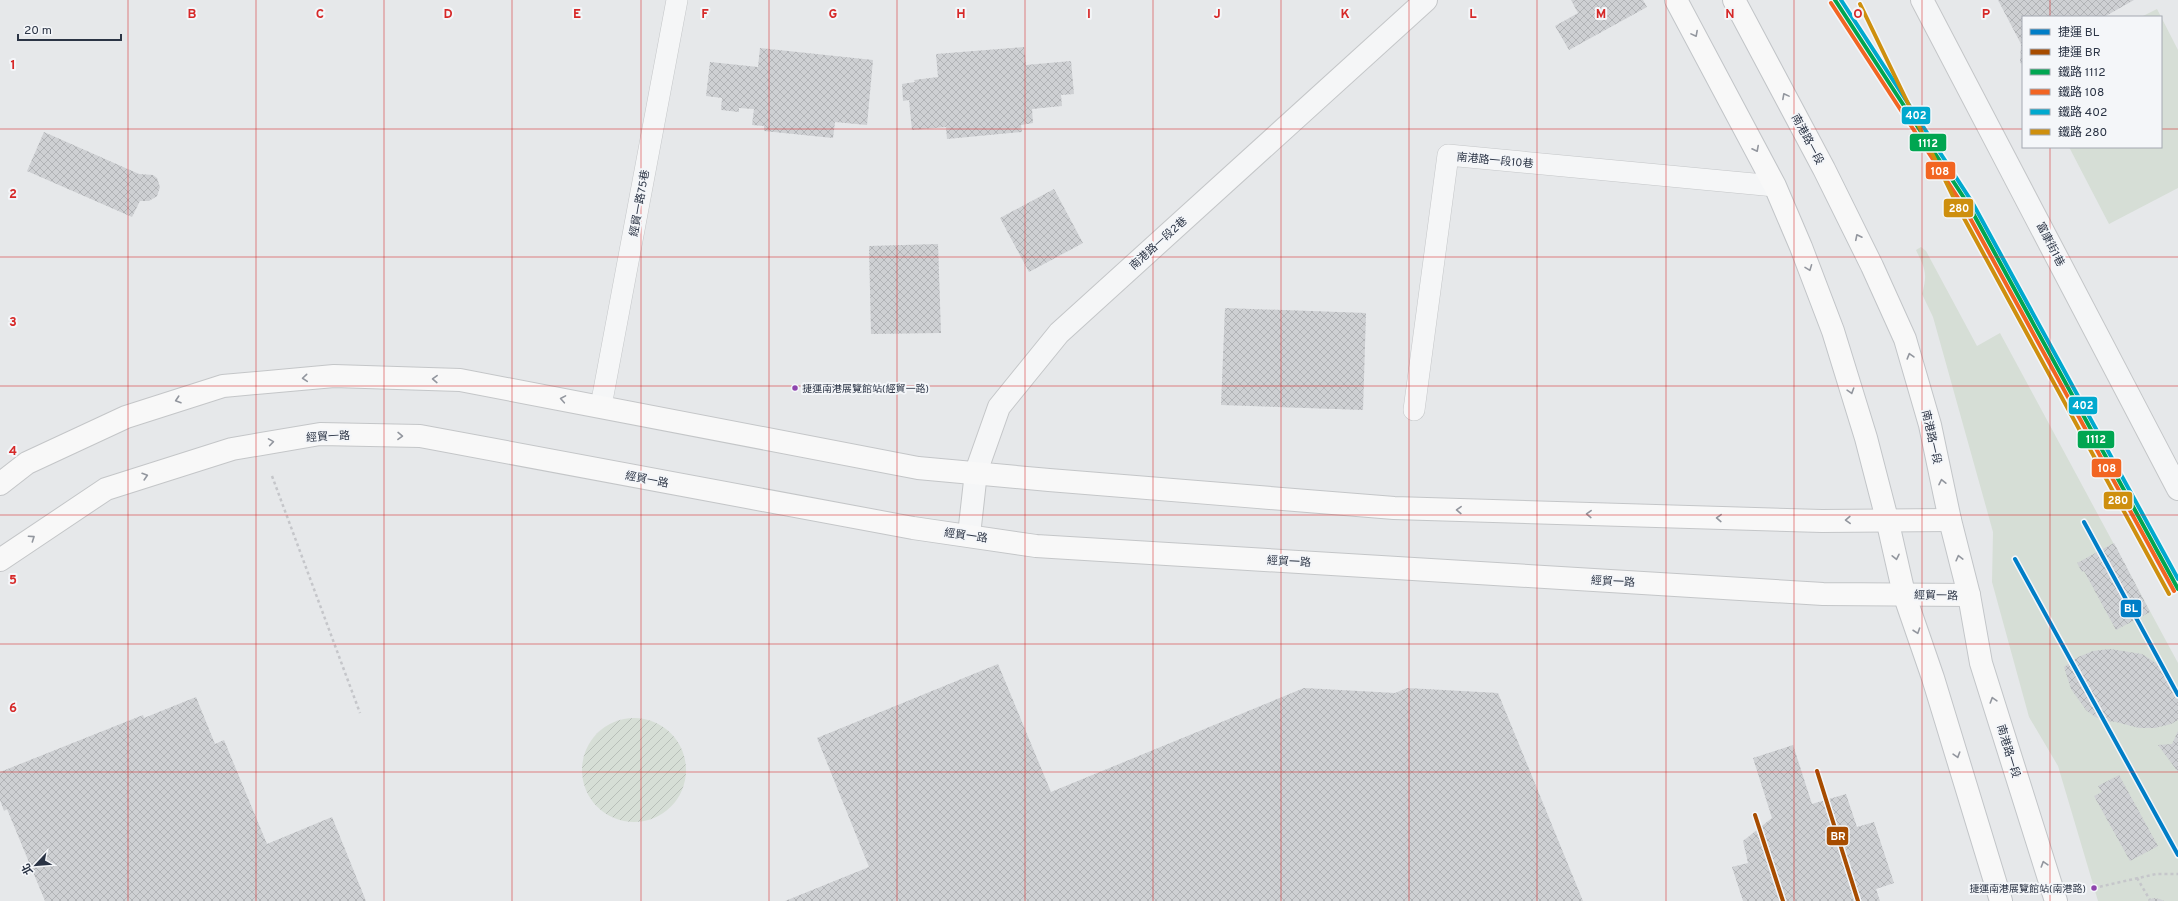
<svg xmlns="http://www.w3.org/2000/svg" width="2178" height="901" viewBox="0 0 2178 901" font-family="Overpass,'Noto Sans TC',sans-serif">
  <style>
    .green { fill: #d6ded6 }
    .garden { fill: url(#garden-furrows) }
    .building { fill: url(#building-cross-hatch) }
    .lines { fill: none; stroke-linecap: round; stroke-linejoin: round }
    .lane-casing { stroke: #c4c6c8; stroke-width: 22 }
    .street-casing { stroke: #c4c6c8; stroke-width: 24 }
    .secondary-casing { stroke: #c4c6c8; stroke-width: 24 }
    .primary-casing { stroke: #c2c5c8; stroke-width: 24 }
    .path { stroke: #c5c6ca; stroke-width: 2.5; stroke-dasharray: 3 3; stroke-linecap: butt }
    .lane { stroke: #f5f6f7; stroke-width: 21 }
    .street { stroke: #f5f6f7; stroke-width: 22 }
    .secondary { stroke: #f8f8f8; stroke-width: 22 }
    .primary { stroke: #f8f8f8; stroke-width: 22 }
    .rail-1-casing { stroke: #f4f6f9; stroke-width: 7 }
    .rail-2-casing { stroke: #f4f6f9; stroke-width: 7 }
    .rail-3-casing { stroke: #f4f6f9; stroke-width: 7 }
    .rail-4-casing { stroke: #f4f6f9; stroke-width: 7 }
    .rail-1 { stroke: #00a651; stroke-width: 4 }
    .rail-2 { stroke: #f26522; stroke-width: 4 }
    .rail-3 { stroke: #00a9ce; stroke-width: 4 }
    .rail-4 { stroke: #ce8f0e; stroke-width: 4 }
    .metro-1-casing { stroke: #f4f6f9; stroke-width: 7 }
    .metro-2-casing { stroke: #f4f6f9; stroke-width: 7 }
    .metro-1 { stroke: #007ec7; stroke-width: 4 }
    .metro-2 { stroke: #a74c00; stroke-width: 4 }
    .oneway { stroke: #92969e }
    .grid { fill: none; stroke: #d62828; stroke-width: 1; stroke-opacity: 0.55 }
    .bus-dot { fill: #8e44ad; stroke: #f4f6f9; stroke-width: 1.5 }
    .labels { text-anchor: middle; stroke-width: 4; stroke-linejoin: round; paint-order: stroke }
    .bus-label { font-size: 10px; fill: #2b3445; stroke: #f4f6f9; text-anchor: start }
    .street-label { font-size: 11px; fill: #2b3445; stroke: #f4f6f9 }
    .grid-label { font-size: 13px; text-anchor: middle; font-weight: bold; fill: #d62828; stroke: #f4f6f9; stroke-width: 4; stroke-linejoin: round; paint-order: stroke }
    .line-badge { stroke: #f4f6f9; stroke-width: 1.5 }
    .badge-label { font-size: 11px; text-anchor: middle; font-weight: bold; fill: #fff }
  </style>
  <defs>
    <pattern id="garden-furrows" width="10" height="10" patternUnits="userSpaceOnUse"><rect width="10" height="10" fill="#d6ded6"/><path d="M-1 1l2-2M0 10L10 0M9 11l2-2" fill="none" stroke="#b8bfb9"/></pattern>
    <pattern id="building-cross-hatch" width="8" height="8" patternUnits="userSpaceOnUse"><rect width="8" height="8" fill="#ced0d3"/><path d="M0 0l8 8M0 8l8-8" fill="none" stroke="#b1b3b6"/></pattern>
  </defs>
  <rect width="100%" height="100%" fill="#e6e8ea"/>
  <g class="green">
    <polygon points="2157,9 2178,50 2178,188 2109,224 2069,147 2161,147 2161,17 2141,17"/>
    <path d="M1921 247 1926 251 1977 346 2000 333 2178 663V901H2098L2058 766 2029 717 1992 582 1993 532 1933 317 1922 294C1928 273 1925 269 1916 250Z"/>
  </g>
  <circle class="garden" cx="634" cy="770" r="52"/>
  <g class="building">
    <polygon points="1571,0 1643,0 1647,7 1569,50 1555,26 1578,13"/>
    <polygon points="1998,0 2134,0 2104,17 2023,17 2023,64 2020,63 2021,44"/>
    <polygon points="1024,47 1026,65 1071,61 1074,94 1061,95 1062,106 1032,109 1033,123 1021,125 1022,132 947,139 946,127 912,130 909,100 903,101 902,84 915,82 914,80 938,77 936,54"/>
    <polygon points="760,48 873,60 867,125 835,122 833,138 764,131 764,126 752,125 754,109 739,108 739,112 721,110 722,98 706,96 710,62 758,67"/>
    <polygon points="44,132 139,174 153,175 157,178 160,187 157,196 149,201 140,201 132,217 27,171"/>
    <polygon points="1054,189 1083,243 1029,272 1000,218"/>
    <polygon points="938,244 941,333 871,334 869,246"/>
    <polygon points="1225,308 1366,313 1363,410 1221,405"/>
    <polygon points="2114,543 2150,612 2116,630 2084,571 2082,572 2077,563"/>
    <polygon points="2110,649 2142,654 2156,663 2168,675 2178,689 2174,691 2178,699 2178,720 2171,724 2155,728 2139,728 2116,722 2107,721 2095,717 2086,710 2071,689 2064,667 2078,657 2093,651"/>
    <polygon points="998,664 1051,792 1304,688 1395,693 1407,688 1498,693 1583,901 785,901 869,867 817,738"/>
    <polygon points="196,697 215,744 224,740 267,844 332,817 366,901 45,901 7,809 4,811 0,800 0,772 143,715 144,718"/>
    <polygon points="2178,731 2178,772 2158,745 2172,744"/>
    <polygon points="1793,745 1812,804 1846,794 1857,827 1874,822 1894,883 1876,889 1880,901 1743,901 1732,867 1748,863 1743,841 1772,818 1753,758"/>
    <polygon points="2119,775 2158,846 2130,861 2094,796 2102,792 2098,786"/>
    <polygon points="2153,898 2160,899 2164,901 2148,901"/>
  </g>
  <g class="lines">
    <defs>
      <g id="lane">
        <polyline points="601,406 677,0"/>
        <polyline points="1414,410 1448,155 1775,186"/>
      </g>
      <g id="street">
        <polyline points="1922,0 2178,489"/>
        <polyline points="969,535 976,472 999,407 1059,333 1426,0"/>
      </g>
      <g id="secondary">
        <polyline points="0,484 27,463 126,417 223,386 334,376 460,380 918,468 1049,480 1394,508 1822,521 1950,520"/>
        <polyline points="0,560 106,489 232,449 320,434 420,436 913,528 1036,546 1823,594 1969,595"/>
      </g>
      <g id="primary">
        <polyline points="1676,0 1775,186 1801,247 1833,331 1866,438 1887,519 1904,594 1933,678 2001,901"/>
        <polyline points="1734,0 1824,169 1872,266 1905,339 1930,425 1950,520 1969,595 1981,663 2056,901"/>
      </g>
    </defs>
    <use href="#lane" class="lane-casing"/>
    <use href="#street" class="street-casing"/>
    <use href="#secondary" class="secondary-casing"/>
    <use href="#primary" class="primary-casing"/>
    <g class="path">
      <polyline points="272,476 360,713"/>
      <polyline points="2137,878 2150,900"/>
      <polyline points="2094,888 2156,874 2178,874"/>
    </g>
    <use href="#lane" class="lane"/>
    <use href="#street" class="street"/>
    <use href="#secondary" class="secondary"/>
    <use href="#primary" class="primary"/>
    <defs>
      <polyline id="rail-1" points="1835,0 1968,204 2178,589"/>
      <polyline id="rail-2" points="1831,3 1964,207 2174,591"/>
      <polyline id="rail-3" points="1841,0 1972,202 2178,579"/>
      <polyline id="rail-4" points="1860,4 1959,209 2169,594"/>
    </defs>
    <use href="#rail-1" class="rail-1-casing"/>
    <use href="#rail-2" class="rail-2-casing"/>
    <use href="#rail-3" class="rail-3-casing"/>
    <use href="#rail-4" class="rail-4-casing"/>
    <use href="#rail-1" class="rail-1"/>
    <use href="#rail-2" class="rail-2"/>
    <use href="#rail-3" class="rail-3"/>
    <use href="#rail-4" class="rail-4"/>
    <defs>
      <g id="metro-1">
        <polyline points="2084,522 2178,695"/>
        <polyline points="2015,559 2178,855"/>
      </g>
      <g id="metro-2">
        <polyline points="1817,771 1858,901"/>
        <polyline points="1755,815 1783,901"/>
      </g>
    </defs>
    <use href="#metro-1" class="metro-1-casing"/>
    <use href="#metro-2" class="metro-2-casing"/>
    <use href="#metro-1" class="metro-1"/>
    <use href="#metro-2" class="metro-2"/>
  </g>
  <defs><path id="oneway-chevron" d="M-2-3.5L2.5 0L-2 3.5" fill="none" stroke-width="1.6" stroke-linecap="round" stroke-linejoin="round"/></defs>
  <g class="oneway">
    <use href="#oneway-chevron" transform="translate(1695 34) rotate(62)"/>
    <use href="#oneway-chevron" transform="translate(1785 96) rotate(-118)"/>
    <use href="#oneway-chevron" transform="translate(1756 149) rotate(63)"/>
    <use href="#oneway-chevron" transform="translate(1858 237) rotate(-116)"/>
    <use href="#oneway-chevron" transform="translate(1809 268) rotate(69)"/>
    <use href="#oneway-chevron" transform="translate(1910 356) rotate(-106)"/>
    <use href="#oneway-chevron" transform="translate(305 378) rotate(175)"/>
    <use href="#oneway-chevron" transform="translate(435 379) rotate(-178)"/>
    <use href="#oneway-chevron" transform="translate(1851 391) rotate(73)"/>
    <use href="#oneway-chevron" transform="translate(563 399) rotate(-170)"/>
    <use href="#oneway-chevron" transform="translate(178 400) rotate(162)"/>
    <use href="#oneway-chevron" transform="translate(400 436) rotate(1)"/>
    <use href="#oneway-chevron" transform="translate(271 442) rotate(-9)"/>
    <use href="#oneway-chevron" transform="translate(145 476) rotate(-17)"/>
    <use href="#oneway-chevron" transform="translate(1942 482) rotate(-102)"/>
    <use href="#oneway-chevron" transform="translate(1459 510) rotate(-178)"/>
    <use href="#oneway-chevron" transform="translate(1589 514) rotate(-178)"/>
    <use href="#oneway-chevron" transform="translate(1719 518) rotate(-178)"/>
    <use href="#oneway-chevron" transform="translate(1848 520) rotate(178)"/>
    <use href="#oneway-chevron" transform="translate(32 538) rotate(-34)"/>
    <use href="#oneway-chevron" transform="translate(1896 557) rotate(78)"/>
    <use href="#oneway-chevron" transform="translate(1959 558) rotate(-104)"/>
    <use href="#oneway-chevron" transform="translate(1917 631) rotate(71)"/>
    <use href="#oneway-chevron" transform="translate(1993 700) rotate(-107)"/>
    <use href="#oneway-chevron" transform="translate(1957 755) rotate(73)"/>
    <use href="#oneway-chevron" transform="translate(2044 864) rotate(-107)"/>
  </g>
  <path class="grid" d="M128 0V901M256 0V901M384 0V901M512 0V901M641 0V901M769 0V901M897 0V901M1025 0V901M1153 0V901M1281 0V901M1409 0V901M1537 0V901M1666 0V901M1794 0V901M1922 0V901M2050 0V17M0 129H2023M2161 129H2178M2050 147V901M0 257H2178M0 386H2178M0 515H2178M0 644H2178M0 772H2178"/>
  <g class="bus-dot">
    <circle cx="795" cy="388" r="3.5"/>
    <circle cx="2094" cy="888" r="3.5"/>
  </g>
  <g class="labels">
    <g class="bus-label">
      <text x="802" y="392">捷運南港展覽館站(經貿一路)</text>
      <text x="2086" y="892" text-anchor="end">捷運南港展覽館站(南港路)</text>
    </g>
    <g class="street-label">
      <text transform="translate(1808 139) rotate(62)" y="4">南港路一段</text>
      <text transform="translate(1495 160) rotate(5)" y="4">南港路一段10巷</text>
      <text transform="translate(639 203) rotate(-80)" y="4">經貿一路75巷</text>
      <text transform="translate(1158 243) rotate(-42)" y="4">南港路一段2巷</text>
      <text transform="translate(2051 244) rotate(63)" y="4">富康街1巷</text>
      <text transform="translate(328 436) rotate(-3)" y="4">經貿一路</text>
      <text transform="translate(1932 437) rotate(77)" y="4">南港路一段</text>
      <text transform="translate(647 479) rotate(11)" y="4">經貿一路</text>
      <text transform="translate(966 535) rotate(8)" y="4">經貿一路</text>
      <text transform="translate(1289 561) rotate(3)" y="4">經貿一路</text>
      <text transform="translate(1613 581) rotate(3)" y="4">經貿一路</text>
      <text transform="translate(1936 595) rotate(1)" y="4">經貿一路</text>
      <text transform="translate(2009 751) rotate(73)" y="4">南港路一段</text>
    </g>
  </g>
  <g class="grid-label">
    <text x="192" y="18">B</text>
    <text x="320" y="18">C</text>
    <text x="448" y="18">D</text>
    <text x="577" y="18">E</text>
    <text x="705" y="18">F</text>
    <text x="833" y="18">G</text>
    <text x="961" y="18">H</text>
    <text x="1089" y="18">I</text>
    <text x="1217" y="18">J</text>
    <text x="1345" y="18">K</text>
    <text x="1473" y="18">L</text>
    <text x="1601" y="18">M</text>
    <text x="1730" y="18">N</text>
    <text x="1858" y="18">O</text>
    <text x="1986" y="18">P</text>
    <text x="13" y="69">1</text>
    <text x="13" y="198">2</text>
    <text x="13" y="326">3</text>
    <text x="13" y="455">4</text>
    <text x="13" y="584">5</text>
    <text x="13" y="712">6</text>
  </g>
  <g class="line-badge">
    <rect x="1901" y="106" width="30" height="19" rx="4" fill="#00a9ce"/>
    <rect x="1909" y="133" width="38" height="19" rx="4" fill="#00a651"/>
    <rect x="1925" y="161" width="31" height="19" rx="4" fill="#f26522"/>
    <rect x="1943" y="198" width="31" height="20" rx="4" fill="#ce8f0e"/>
    <rect x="2068" y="396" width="30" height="19" rx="4" fill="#00a9ce"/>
    <rect x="2077" y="430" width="38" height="19" rx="4" fill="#00a651"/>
    <rect x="2091" y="458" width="31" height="20" rx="4" fill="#f26522"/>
    <rect x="2103" y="491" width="30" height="19" rx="4" fill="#ce8f0e"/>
    <rect x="2120" y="599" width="22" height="19" rx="4" fill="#007ec7"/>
    <rect x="1826" y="826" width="23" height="20" rx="4" fill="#a74c00"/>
  </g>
  <g class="badge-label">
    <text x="1916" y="119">402</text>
    <text x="1928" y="147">1112</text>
    <text x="1940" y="175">108</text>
    <text x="1959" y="212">280</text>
    <text x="2083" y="409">402</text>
    <text x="2096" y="443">1112</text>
    <text x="2107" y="472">108</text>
    <text x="2118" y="504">280</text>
    <text x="2131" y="612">BL</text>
    <text x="1838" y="840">BR</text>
  </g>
  <rect x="2022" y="16" width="140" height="132" fill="#f4f6f9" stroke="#a4a8b1"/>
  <rect x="2030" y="29" width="20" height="6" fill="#007ec7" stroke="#a4a8b1"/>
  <text x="2058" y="36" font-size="12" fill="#2b3445">捷運 BL</text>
  <rect x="2030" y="49" width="20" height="6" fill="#a74c00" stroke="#a4a8b1"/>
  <text x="2058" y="56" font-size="12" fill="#2b3445">捷運 BR</text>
  <rect x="2030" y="69" width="20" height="6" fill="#00a651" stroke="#a4a8b1"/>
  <text x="2058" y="76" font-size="12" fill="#2b3445">鐵路 1112</text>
  <rect x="2030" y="89" width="20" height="6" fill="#f26522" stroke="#a4a8b1"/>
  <text x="2058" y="96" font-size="12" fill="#2b3445">鐵路 108</text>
  <rect x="2030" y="109" width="20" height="6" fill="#00a9ce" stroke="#a4a8b1"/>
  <text x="2058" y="116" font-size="12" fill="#2b3445">鐵路 402</text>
  <rect x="2030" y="129" width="20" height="6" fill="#ce8f0e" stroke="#a4a8b1"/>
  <text x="2058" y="136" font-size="12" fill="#2b3445">鐵路 280</text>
  <g transform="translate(36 865) rotate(244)" stroke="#f4f6f9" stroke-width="3" paint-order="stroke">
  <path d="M0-3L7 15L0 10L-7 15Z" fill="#2b3445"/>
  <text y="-6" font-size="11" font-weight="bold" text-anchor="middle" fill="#2b3445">北</text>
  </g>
  <path d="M18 34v6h103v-6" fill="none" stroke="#2b3445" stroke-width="2"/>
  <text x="24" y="34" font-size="12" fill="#2b3445" stroke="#f4f6f9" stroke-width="3" paint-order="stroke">20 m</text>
</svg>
